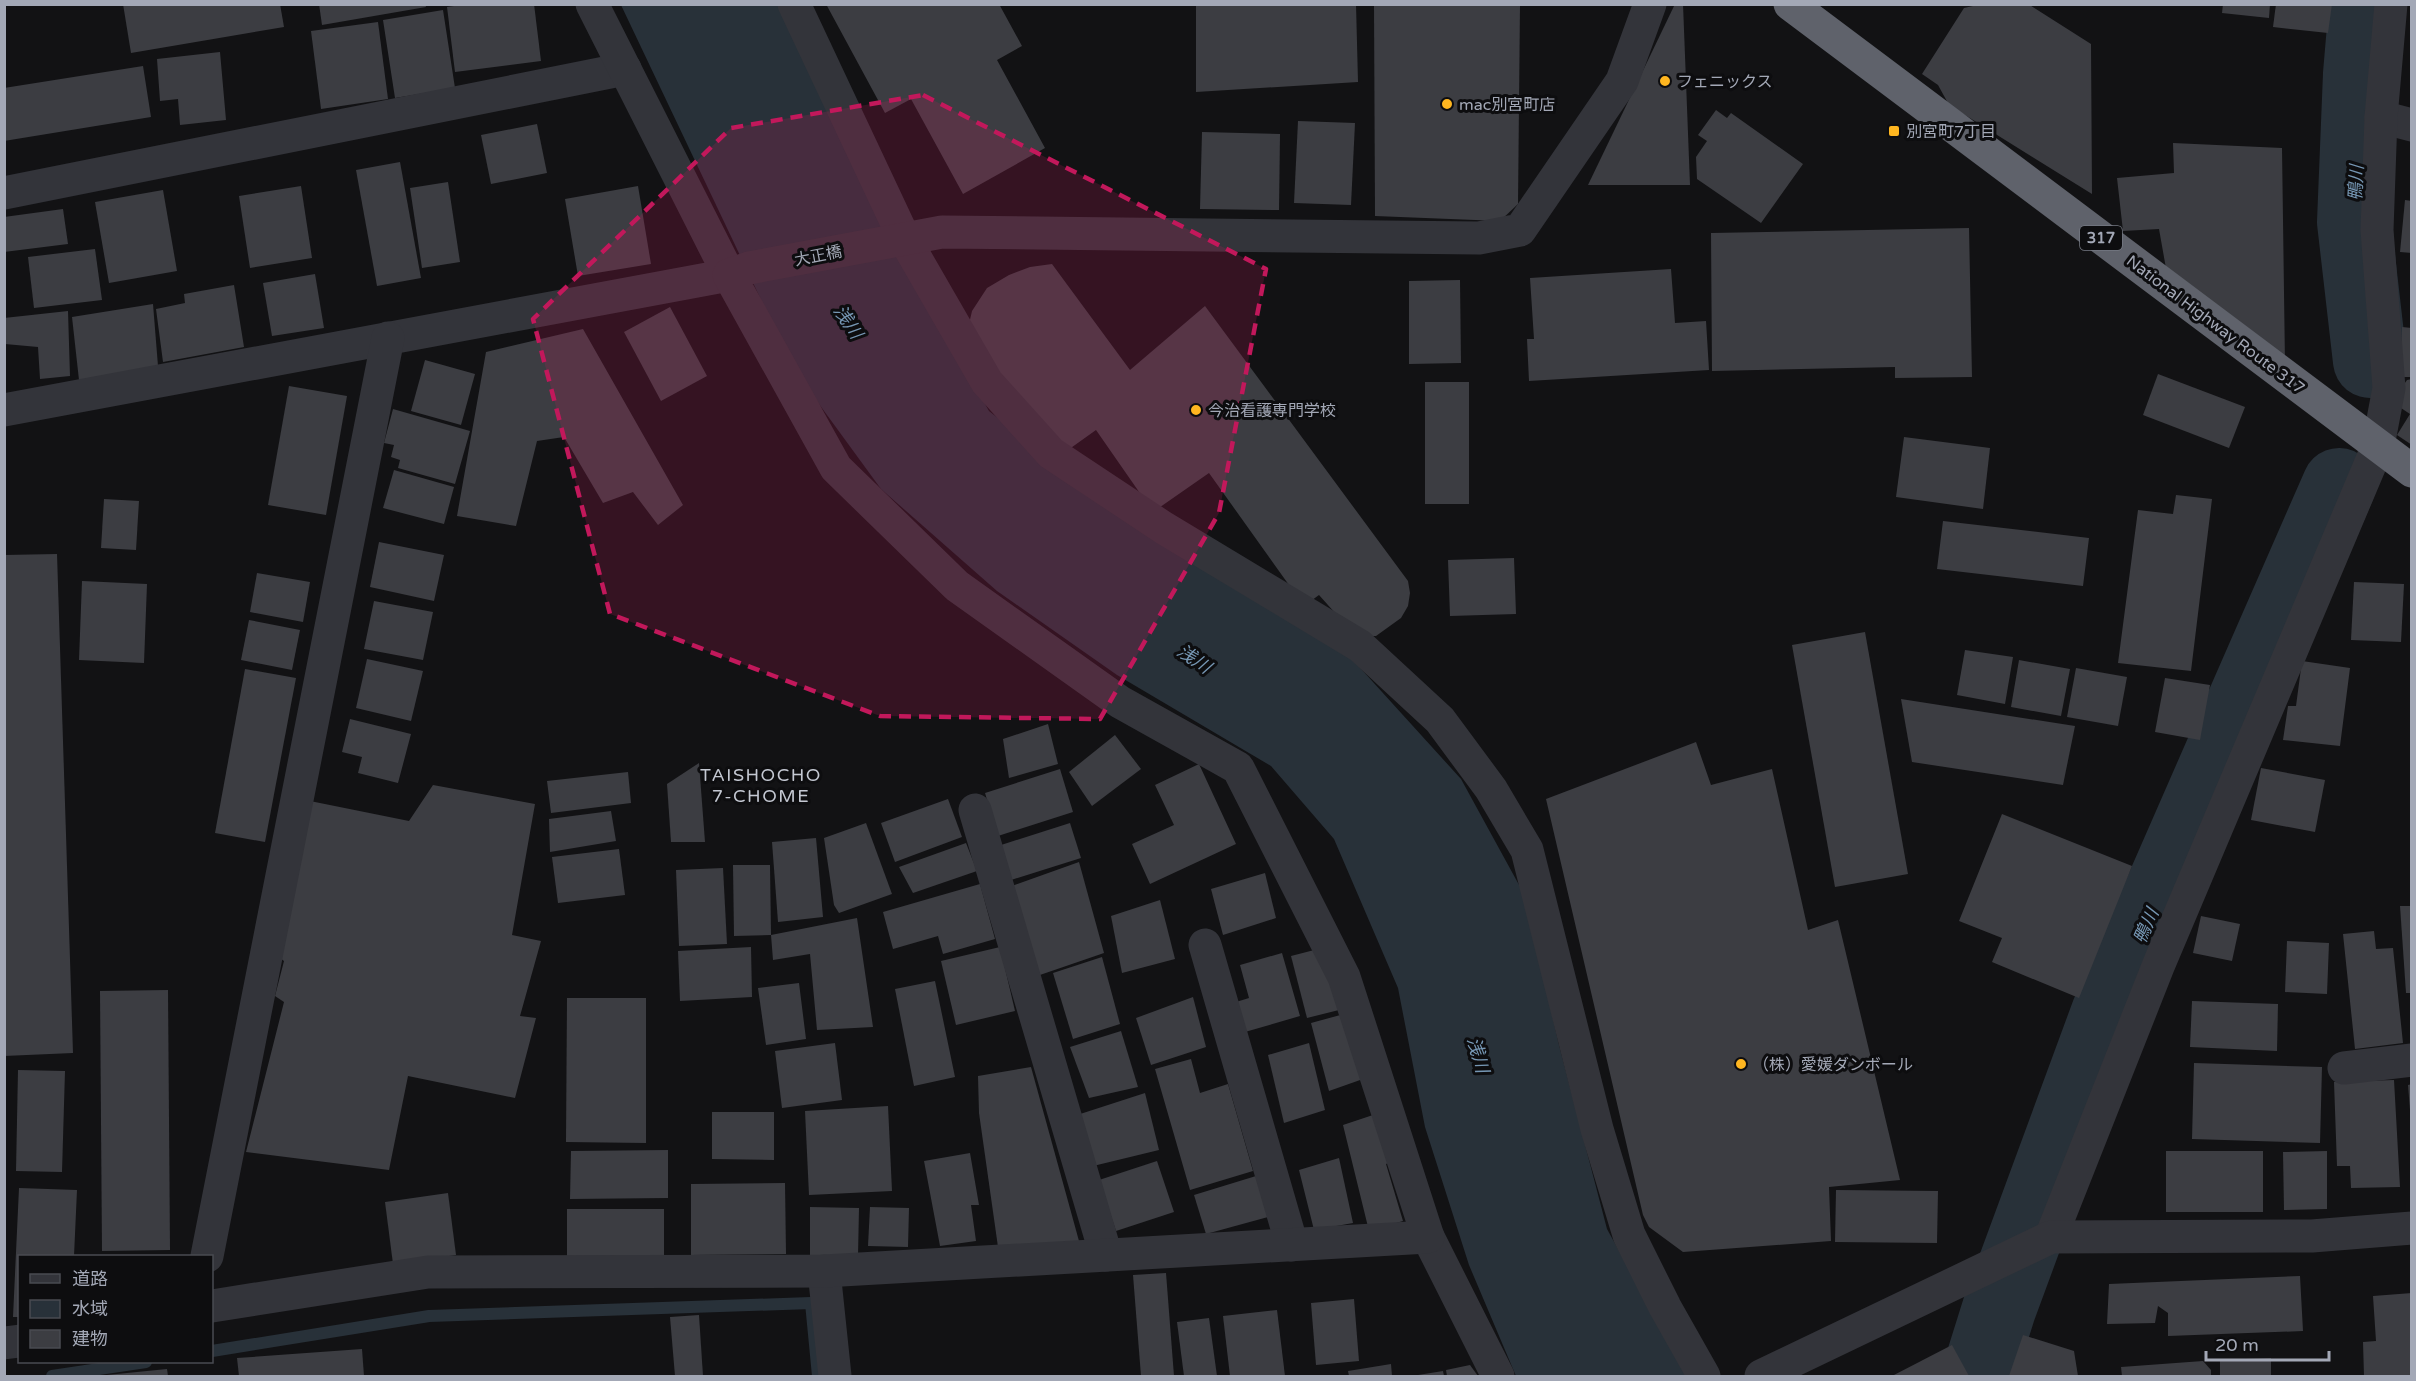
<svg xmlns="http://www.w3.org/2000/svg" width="2416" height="1381" viewBox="0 0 2416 1381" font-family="'Varela Round','Noto Sans JP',sans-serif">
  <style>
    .water { fill: #283139 }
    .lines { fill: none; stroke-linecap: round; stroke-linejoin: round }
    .stream { stroke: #283139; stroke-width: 12 }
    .river { stroke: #283139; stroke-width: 74 }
    .building { fill: #3c3d42 }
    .minor { stroke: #33343a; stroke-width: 33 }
    .highway { stroke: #5f626b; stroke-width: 33 }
    .marked { fill: #c2185b; fill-opacity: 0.2; stroke: #c2185b; stroke-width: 4.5; stroke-dasharray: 12 8; stroke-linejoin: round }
    .poi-dot { fill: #ffb620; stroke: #0d0d0f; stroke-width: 2 }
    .labels { text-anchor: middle; stroke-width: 6; stroke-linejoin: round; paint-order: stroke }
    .shield { fill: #0d0d0f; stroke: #767a84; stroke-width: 1.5 }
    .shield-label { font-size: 15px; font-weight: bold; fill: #a3a8b6 }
    .poi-label { font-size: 16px; fill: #a3a8b6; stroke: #0d0d0f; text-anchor: start }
    .street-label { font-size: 16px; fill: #a3a8b6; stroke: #0d0d0f }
    .water-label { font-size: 18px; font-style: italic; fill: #7697b4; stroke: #0d0d0f }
    .neighbourhood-label { font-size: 18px; letter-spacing: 1.5px; fill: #c4c8d2; stroke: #0d0d0f }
  </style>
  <rect width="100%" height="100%" fill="#121214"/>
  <polygon class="water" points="621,5 782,5 913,276 989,411 1135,525 1343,649 1461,779 1524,894 1559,1045 1607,1229 1688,1376 1516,1376 1469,1265 1425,1127 1398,988 1334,839 1271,766 1117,675 997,591 881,489 808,389 765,308"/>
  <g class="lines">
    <g class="stream">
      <polyline points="212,1351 429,1316 811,1303 818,1376"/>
      <polyline points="52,1376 146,1362"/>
    </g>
    <g class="river">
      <polyline points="2366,4 2360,74 2354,222 2370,361"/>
      <polyline points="1978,1376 1999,1309 2108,1013 2339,485"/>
    </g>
  </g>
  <g class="building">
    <polygon points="123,4 280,4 284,27 131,53"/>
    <polygon points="319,4 425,4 426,7 322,25"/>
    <polygon points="468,4 534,4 541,61 455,72 447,7"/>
    <polygon points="826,4 999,4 1022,46 997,60 1045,148 963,194 911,99 885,113"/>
    <polygon points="1196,4 1356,4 1358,82 1196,92"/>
    <polygon points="1374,4 1520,4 1518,204 1500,221 1375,216"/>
    <polygon points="1675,4 1683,4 1690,185 1588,185"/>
    <polygon points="1982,4 2028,4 2091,44 2092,194 1949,105 1938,85 1922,74 1964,8"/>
    <polygon points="2223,4 2270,4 2269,18 2222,13"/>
    <polygon points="2276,4 2332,4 2328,33 2273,27"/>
    <polygon points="443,10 455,88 395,98 383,20"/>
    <polygon points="378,22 388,99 321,109 311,31"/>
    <polygon points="220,52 226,120 180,125 178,99 160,101 157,59"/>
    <polygon points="143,66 151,117 4,141 4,88"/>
    <polygon points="1716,110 1727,118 1731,113 1803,164 1761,223 1697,179 1696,157 1707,141 1698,135"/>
    <polygon points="1298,121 1355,123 1351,205 1294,203"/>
    <polygon points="537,124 547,173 491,184 481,135"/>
    <polygon points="1202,132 1280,134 1279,210 1200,209"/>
    <polygon points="2173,143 2282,148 2285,364 2167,274 2159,229 2123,231 2117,178 2174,173"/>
    <polygon points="400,162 421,278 377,286 356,170"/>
    <polygon points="448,182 460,262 422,268 410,188"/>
    <polygon points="301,186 312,258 250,268 239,196"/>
    <polygon points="638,186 651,264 578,276 565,199"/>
    <polygon points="163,190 177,271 109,283 95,202"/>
    <polygon points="2405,200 2412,201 2412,253 2400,252"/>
    <polygon points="63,209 68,244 4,252 4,217"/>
    <polygon points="1969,228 1972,377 1895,378 1895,367 1712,371 1711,233"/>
    <polygon points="95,249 102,300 34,308 28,257"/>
    <polygon points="1052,264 1130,370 1205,306 1408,581 1410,593 1408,606 1401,618 1376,636 1365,636 1336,614 1319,595 1304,606 1209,473 1153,512 1096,430 1061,455 966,337 972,311 987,288 1009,275 1030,267"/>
    <polygon points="1671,269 1675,323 1706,321 1709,370 1529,381 1527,339 1534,339 1530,278"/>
    <polygon points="315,274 324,328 272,336 263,283"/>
    <polygon points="1460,280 1461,363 1409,364 1409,281"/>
    <polygon points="234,285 244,347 163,362 156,309 185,303 184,294"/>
    <polygon points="153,304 158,366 79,380 72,317"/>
    <polygon points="670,307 707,376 661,401 624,332"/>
    <polygon points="68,311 70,376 40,379 38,347 5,344 4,318"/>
    <polygon points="2402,327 2412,328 2412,377 2401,377"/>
    <polygon points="583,329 683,505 658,525 633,492 603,503 564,437 537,441 516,526 457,516 486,352"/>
    <polygon points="425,360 475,374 461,425 411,411"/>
    <polygon points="2158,374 2245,407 2229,448 2143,415"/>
    <polygon points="2412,379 2412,445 2397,435 2410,414 2392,402 2407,380"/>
    <rect x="1425" y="382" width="44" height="122"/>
    <polygon points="289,386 347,396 326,515 268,505"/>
    <polygon points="393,409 470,431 455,484 398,468 400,460 391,457 394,445 384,443"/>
    <polygon points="1904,437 1990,448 1983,509 1896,497"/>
    <polygon points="394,470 454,487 444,524 383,508"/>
    <polygon points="2176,495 2212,499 2191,671 2118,663 2138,510 2173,514"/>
    <polygon points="104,499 139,501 136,550 101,548"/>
    <polygon points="1943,521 2089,538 2083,586 1937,569"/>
    <polygon points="379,542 444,555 434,601 370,587"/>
    <polygon points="57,554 73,1053 4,1056 4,555"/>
    <polygon points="1514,558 1516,614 1450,616 1448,560"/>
    <polygon points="257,573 310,582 303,622 250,612"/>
    <polygon points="82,581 147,584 144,663 79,660"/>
    <polygon points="2354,582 2404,584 2401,642 2351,640"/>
    <polygon points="374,601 433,612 423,660 364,649"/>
    <polygon points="249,620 300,630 292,670 241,660"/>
    <polygon points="1865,632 1908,874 1835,887 1792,645"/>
    <polygon points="1965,650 2013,657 2005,704 1957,695"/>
    <polygon points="367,659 423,671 411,721 356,708"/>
    <polygon points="2019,660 2070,669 2061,716 2011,707"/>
    <polygon points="2302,661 2350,668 2340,746 2283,740 2288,706 2296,706"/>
    <polygon points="2076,668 2127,677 2118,726 2067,717"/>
    <polygon points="245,669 296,678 265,842 215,833"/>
    <polygon points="2165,678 2210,685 2200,740 2155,732"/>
    <polygon points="1901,699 2075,726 2063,785 1912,762"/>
    <polygon points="350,719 411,734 398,783 358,773 362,757 342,752"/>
    <polygon points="1048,724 1058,764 1009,778 1003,739"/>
    <polygon points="1115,735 1141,769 1092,806 1069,772"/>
    <polygon points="1696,742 1711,785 1772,769 1808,930 1838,920 1900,1180 1829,1187 1831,1241 1683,1252 1649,1227 1643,1215 1546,799"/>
    <polygon points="699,763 705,842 671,842 667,784"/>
    <polygon points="1199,764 1236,844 1150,884 1132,844 1174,825 1155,785"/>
    <polygon points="2261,768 2325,780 2315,832 2251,820"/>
    <polygon points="1060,769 1073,812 998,836 985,793"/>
    <polygon points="628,772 631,803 551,813 547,781"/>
    <polygon points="433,785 535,804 512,935 541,941 520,1016 536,1018 515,1098 408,1076 389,1170 246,1152 284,1002 275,996 284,961 276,955 310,801 409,821"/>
    <polygon points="948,799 962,837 895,862 881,823"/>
    <polygon points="611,811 616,841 550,852 549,819"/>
    <polygon points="2002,814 2132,866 2079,998 1992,962 2002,938 1959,921"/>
    <polygon points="866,823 892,894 839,913 834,905 824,838"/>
    <polygon points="1070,823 1081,858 1008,881 998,846"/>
    <polygon points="816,838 823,917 778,922 772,842"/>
    <polygon points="966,843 977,871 913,893 899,867"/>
    <polygon points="619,849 625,895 558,903 552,857"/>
    <polygon points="1079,862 1104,953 1037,976 1009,887"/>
    <polygon points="733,865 770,865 771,935 734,936"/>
    <polygon points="723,868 727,944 679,946 676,870"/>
    <polygon points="1265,873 1276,918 1223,935 1211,889"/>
    <polygon points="980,884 995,939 943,954 938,936 893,949 883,912"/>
    <polygon points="1160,900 1175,959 1122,973 1111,916"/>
    <polygon points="2400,906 2412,906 2412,993 2406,993"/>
    <polygon points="2201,916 2240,924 2232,961 2193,953"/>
    <polygon points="857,918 873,1027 817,1030 810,954 773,960 771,935"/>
    <polygon points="2374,931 2376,949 2393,948 2403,1043 2355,1049 2343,934"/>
    <polygon points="2287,941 2329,943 2327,994 2285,992"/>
    <polygon points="751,947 752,997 680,1001 678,951"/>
    <polygon points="1000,947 1015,1011 956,1025 941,961"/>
    <polygon points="1322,948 1339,1010 1307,1018 1291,956"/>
    <polygon points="1282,953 1300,1016 1245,1032 1236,1002 1249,998 1240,965"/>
    <polygon points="1102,957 1120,1024 1073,1039 1053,973"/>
    <polygon points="935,981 955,1077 914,1086 895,989"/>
    <polygon points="799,983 806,1039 766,1045 758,988"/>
    <polygon points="168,990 170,1250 102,1251 100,991"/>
    <polygon points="1193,997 1206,1047 1151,1065 1136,1018"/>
    <polygon points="567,998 646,998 646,1143 566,1142"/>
    <polygon points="2192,1001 2278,1004 2277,1051 2190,1047"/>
    <polygon points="1344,1014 1363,1079 1329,1091 1311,1023"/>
    <polygon points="1121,1031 1138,1087 1089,1098 1070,1047"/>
    <polygon points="835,1043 842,1100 782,1108 775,1051"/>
    <polygon points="1309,1043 1325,1110 1284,1123 1268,1055"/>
    <polygon points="1191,1059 1200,1093 1228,1084 1253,1171 1190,1190 1155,1069"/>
    <polygon points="2194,1063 2322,1067 2320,1143 2192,1139"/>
    <polygon points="1031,1067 1079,1241 998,1247 979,1113 978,1076"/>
    <polygon points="18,1070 65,1071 62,1172 16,1171"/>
    <polygon points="2394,1080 2400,1187 2351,1188 2350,1166 2337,1166 2334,1082"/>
    <polygon points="2412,1084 2412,1110 2410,1110 2408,1085"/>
    <polygon points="1145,1093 1159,1150 1089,1167 1074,1116"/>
    <polygon points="888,1106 892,1191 809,1195 805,1111"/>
    <polygon points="712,1112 774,1112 774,1160 712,1159"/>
    <polygon points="1382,1112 1396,1160 1386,1164 1403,1221 1369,1231 1343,1125"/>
    <polygon points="668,1150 668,1198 570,1199 571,1151"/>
    <rect x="2166" y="1151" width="97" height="61"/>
    <polygon points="2327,1151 2327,1209 2284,1210 2283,1152"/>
    <polygon points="970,1153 979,1205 971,1205 976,1241 940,1246 924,1161"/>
    <polygon points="1339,1158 1353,1223 1314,1230 1299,1170"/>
    <polygon points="1157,1161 1174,1212 1116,1231 1099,1180"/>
    <polygon points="1256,1176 1268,1217 1206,1234 1194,1195"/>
    <polygon points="785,1183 786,1254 691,1255 691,1184"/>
    <polygon points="19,1188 77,1190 74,1256 20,1256 20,1317 13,1317"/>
    <polygon points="1836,1190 1938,1191 1937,1243 1835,1242"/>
    <polygon points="448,1193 456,1255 393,1264 385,1202"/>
    <polygon points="810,1207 859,1208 858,1256 810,1255"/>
    <polygon points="870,1207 909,1208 908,1247 868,1246"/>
    <rect x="567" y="1209" width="97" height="48"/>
    <polygon points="1166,1273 1174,1376 1141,1376 1133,1275"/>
    <polygon points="2300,1276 2303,1331 2168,1336 2168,1313 2158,1306 2155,1323 2107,1324 2109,1284"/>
    <polygon points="2412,1293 2412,1376 2364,1376 2363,1342 2376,1341 2373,1296"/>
    <polygon points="1354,1299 1359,1361 1316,1365 1311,1303"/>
    <polygon points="1277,1310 1285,1376 1230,1376 1223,1316"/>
    <polygon points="699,1315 703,1376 675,1376 670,1317"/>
    <polygon points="1209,1318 1217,1376 1184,1376 1177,1322"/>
    <polygon points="2023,1335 2074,1351 2078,1376 2009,1376"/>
    <polygon points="1952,1345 1969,1376 1892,1376"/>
    <polygon points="362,1349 364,1376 239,1376 237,1358"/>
    <polygon points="2271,1358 2271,1376 2220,1376 2220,1360"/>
    <polygon points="2203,1361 2211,1370 2211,1376 2122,1376 2121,1367"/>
    <polygon points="1391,1364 1392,1376 1349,1376 1348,1371"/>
    <polygon points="1470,1365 1478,1376 1447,1376 1446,1370"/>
    <polygon points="167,1369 168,1376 107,1376 107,1375"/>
    <polygon points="1443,1371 1444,1376 1418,1376 1418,1375"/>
  </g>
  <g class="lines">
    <g class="minor">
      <polyline points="794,4 904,238 987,382 1051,453 1164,528 1360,646 1440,720 1491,789 1527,850 1597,1129 1629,1235 1665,1307 1704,1376"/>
      <polyline points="2381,117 2412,125"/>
      <polyline points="4,193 625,69"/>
      <polyline points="4,410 729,275 592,4"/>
      <polyline points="975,810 1106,1255"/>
      <polyline points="1205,945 1292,1245"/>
      <polyline points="2344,1068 2412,1060"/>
      <polyline points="1428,1237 1498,1376"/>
      <polyline points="2051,1237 2159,964 2378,446 2389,388 2377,230 2381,117 2391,4"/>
      <polyline points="207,1256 388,338"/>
      <polyline points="824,1271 835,1376"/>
      <polyline points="212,1306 428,1272 824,1271 1428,1237 1344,977 1238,768 1120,702 957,586 836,468 729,275 749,268 942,232 1479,238 1520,230 1622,81 1650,4"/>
      <polyline points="4,1343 20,1341"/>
      <polyline points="1761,1376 2051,1237 2312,1236 2412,1228"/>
    </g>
    <polyline class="highway" points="1790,4 2412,471"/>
  </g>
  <path class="marked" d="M923 95 1266 269 1219 513 1100 719 880 716 610 614 533 319 731 128Z"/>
  <g class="poi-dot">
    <circle cx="1665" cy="81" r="6"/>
    <circle cx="1447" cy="104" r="6"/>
    <rect x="1888" y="125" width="12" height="12" rx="3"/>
    <circle cx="1196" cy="410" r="6"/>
    <circle cx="1741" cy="1064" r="6"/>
  </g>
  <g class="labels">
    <rect class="shield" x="2080" y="226" width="42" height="24" rx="4.5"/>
    <g class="shield-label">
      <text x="2101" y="243">317</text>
    </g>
    <g class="poi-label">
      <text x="1677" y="87">フェニックス</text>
      <text x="1459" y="110">mac別宮町店</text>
      <text x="1906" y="137">別宮町7丁目</text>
      <text x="1208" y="416">今治看護専門学校</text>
      <text x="1753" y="1070">（株）愛媛ダンボール</text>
    </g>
    <g class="street-label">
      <text transform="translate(818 255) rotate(-11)" y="6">大正橋</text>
      <text transform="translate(2216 324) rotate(37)" y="6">National Highway Route 317</text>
    </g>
    <g class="water-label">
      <text transform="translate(2356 183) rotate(-87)" y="6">鴨川</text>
      <text transform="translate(848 322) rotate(56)" y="6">浅川</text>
      <text transform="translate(1194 659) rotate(34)" y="6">浅川</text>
      <text transform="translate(2146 926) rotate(-66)" y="6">鴨川</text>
      <text transform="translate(1478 1055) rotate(74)" y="6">浅川</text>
    </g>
    <g class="neighbourhood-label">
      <text x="761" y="781">TAISHOCHO<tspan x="761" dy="21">7-CHOME</tspan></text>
    </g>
  </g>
  <rect width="2416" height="1381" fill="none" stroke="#a3a8b6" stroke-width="12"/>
  <rect x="18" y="1255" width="195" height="108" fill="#0d0d0f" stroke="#494b52" stroke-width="1.5"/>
  <rect x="30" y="1274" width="30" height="9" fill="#33343a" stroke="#494b52" stroke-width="1.5"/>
  <text x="72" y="1285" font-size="18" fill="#a3a8b6">道路</text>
  <rect x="30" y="1300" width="30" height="18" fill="#283139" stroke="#494b52" stroke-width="1.5"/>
  <text x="72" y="1315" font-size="18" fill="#a3a8b6">水域</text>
  <rect x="30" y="1330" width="30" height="18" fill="#3c3d42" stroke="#494b52" stroke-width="1.5"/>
  <text x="72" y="1345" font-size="18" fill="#a3a8b6">建物</text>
  <path d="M2206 1351v9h123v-9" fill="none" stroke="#a3a8b6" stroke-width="3"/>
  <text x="2215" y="1351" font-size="18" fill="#a3a8b6" stroke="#0d0d0f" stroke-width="4.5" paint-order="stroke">20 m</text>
</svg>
